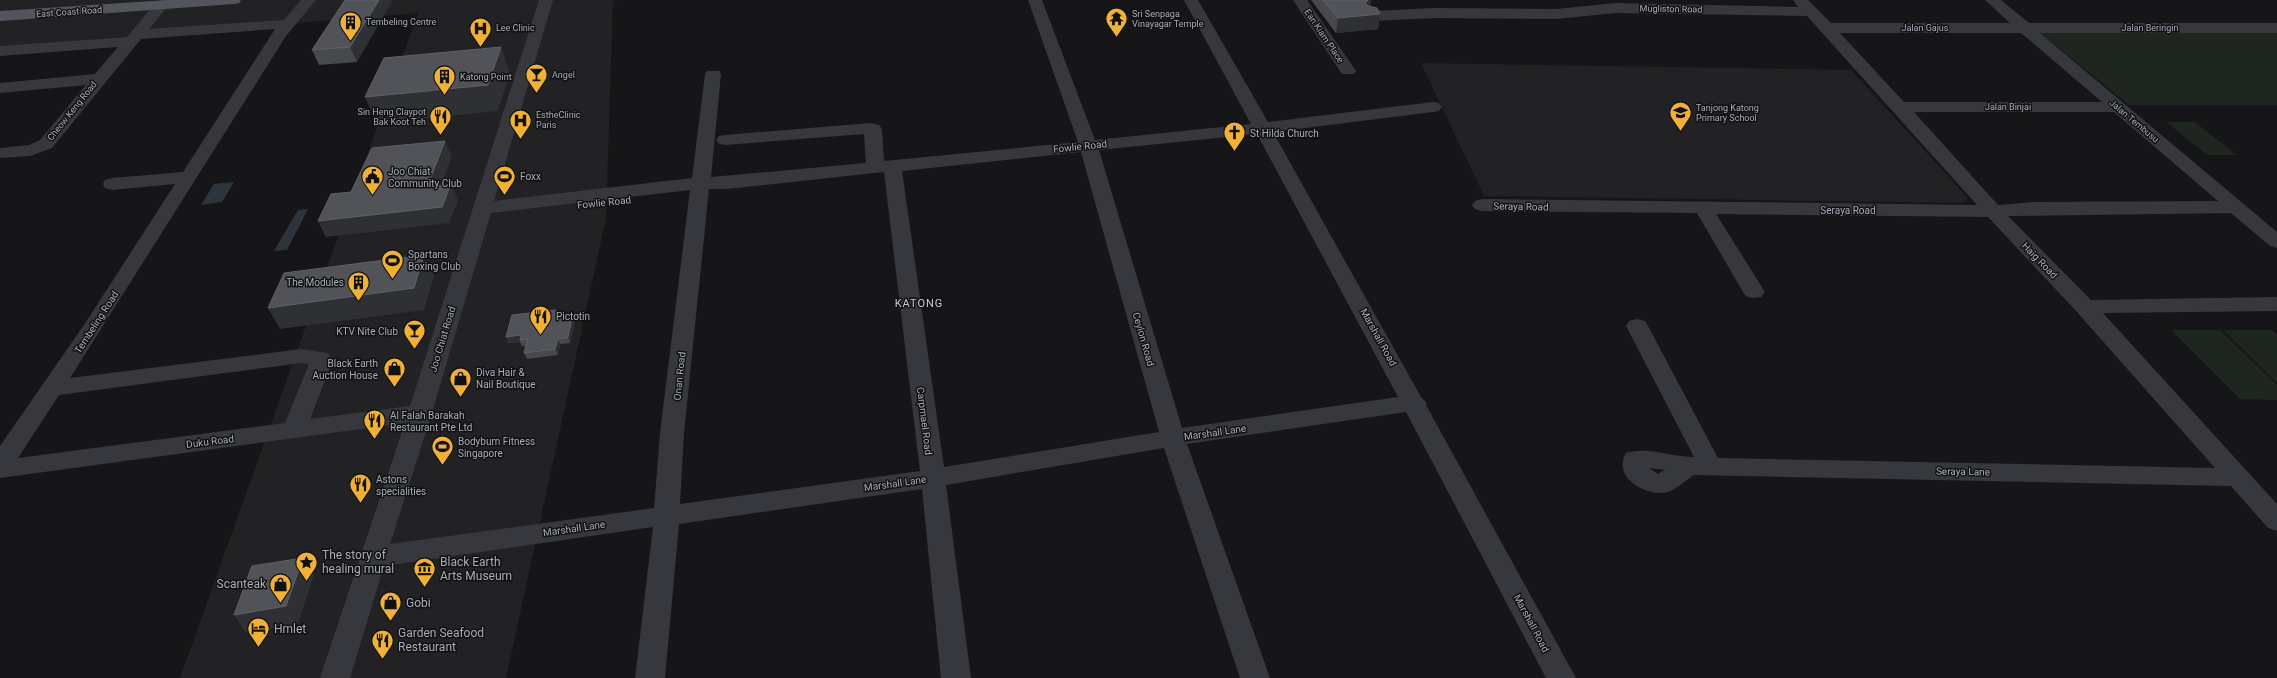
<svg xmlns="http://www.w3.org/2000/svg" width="2277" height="678" viewBox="0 0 2277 678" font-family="Roboto,sans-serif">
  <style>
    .built { fill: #222225 }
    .green { fill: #1e261f }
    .water { fill: #2c353c }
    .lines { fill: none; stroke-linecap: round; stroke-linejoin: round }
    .minor { fill: #37383d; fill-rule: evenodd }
    .major { fill: #53555c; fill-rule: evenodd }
    .wall { fill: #47494d }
    .shaded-wall { fill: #2f3033 }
    .building { fill: #525359; stroke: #5f6168 }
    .labels { text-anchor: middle; stroke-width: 3; stroke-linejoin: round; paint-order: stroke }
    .far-street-label { font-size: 9px; fill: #a8adb8; stroke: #111113 }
    .far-poi-label { font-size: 9px; fill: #a8adb8; stroke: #111113; text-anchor: start }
    .poi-label { font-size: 10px; fill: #a8adb8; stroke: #111113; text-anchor: start }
    .street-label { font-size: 10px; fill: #a8adb8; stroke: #111113 }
    .neighbourhood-label { font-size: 11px; letter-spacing: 1px; fill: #c9ccd4; stroke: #111113 }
    .near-poi-label { font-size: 12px; fill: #a8adb8; stroke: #111113; text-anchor: start }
  </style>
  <rect width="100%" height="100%" fill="#161618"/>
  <g class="built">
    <polygon points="0,0 625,0 613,1 606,218 506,678 180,678 418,13 0,47"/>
    <polygon points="1421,63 1851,70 1968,198 1963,203 1484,196"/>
  </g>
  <g class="green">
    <polygon points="2038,31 2277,32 2277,105 2129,105"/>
    <polygon points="2166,122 2195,122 2237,155 2207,155"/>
    <polygon points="2171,330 2220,330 2277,385 2277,400 2240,399"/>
    <polygon points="2223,330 2272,330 2277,335 2277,383"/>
  </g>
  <g class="water">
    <polygon points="234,182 222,202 201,205 214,184"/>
    <polygon points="308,209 287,250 274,251 298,210"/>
  </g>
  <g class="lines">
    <g class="minor">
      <path d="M161 0 166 2 169 5 149 29 284 20 301 0H316L286 36 70 378 301 349 328 353 332 362 310 419 410 406 539 0H553L494 201 692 178 705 74 707 71H719L721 74 711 177 866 163 864 134 725 145 719 144 716 140 719 136 725 135 870 123 879 125 882 129 884 161 1078 142 1028 0H1042L1095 140 1251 124 1184 0H1198L1268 122 1433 102 1439 103 1442 107 1439 111 1433 112 1273 132 1421 397 1427 403 1426 405 1576 678H1546L1406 412 1187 444 1270 678H1240L1164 448 946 485 971 678H941L922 489 679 524 665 678H635L653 527 384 566 350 678H320L405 423 0 478V446L86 322 175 184 112 190 105 188 103 184 105 180 112 178 183 172 275 29 141 39 52 148 30 156 0 158V148L29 145 40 140 86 85 0 93V83L95 74 118 47 0 56V46L127 37 156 2ZM1257 134 1398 397 1182 428 1099 150ZM1081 152 1159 432 944 467 902 171ZM884 172 920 471 680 504 684 433 709 189H727ZM690 190 660 433 654 508 390 544 428 426 491 213ZM301 363 309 364 285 423 18 458 59 395Z"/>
      <polygon points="1293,0 1307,0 1356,71 1354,74 1342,74"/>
      <path d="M1793 0H1808L1831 23H2010L1985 0H2001L2029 23H2277V33H2040L2277 232V248L2270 246 2231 213 2008 216 2091 300 2277 297V311L2103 313 2277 504V531L2268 528 2231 486 1694 475C1685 481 1673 493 1661 493 1640 493 1613 475 1626 453 1650 446 1670 457 1694 457L1626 326 1629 321 1637 319 1645 321 1648 326 1718 458 2215 468 2077 312 1988 217 1716 214 1765 292 1761 297 1754 298 1747 297 1743 292 1697 213 1482 211 1475 209 1472 205 1475 201 1482 199 1977 205 1807 16 1616 13 1556 19 1435 18 1372 21 1367 19 1364 16 1367 13 1372 11 1435 8 1556 9 1616 3 1798 7ZM1840 33H2021L2102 102H1904ZM1914 112H2114L2218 201 2034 202 1998 205ZM1649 468 1665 470 1658 474Z"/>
    </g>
    <polygon class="major" points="168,0 241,0 239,3 234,4 0,21 0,11"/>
  </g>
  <g class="wall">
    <polygon points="345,0 357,62 319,65 312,50"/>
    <polygon points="1311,0 1371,0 1370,7 1380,14 1378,29 1336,33"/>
    <polygon points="573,314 575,320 570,343 560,344 558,355 527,359 524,353 526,346 522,346 520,342 508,343 558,316"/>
  </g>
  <g class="shaded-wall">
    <polygon points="379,0 393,0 357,62 350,47"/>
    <polygon points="1368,0 1371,0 1370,10 1380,14 1378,29 1336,33 1338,18 1365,3"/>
    <polygon points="501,47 510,73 498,111 376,123 365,97"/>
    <polygon points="445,141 452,157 434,203 427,187"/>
    <polygon points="451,184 458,201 449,223 326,237 318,221"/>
    <polygon points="424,255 434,276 424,310 280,329 268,308"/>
    <polygon points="556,310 558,316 557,323 555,317"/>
    <polygon points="573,314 575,320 570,343 568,337"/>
    <polygon points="521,335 520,340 520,342 508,343 506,337"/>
    <polygon points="558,339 560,344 558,355 555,349"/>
    <polygon points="303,558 314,575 298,624 246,633 234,615"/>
  </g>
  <g class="building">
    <polygon points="345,0 379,0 350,47 312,50"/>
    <polygon points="1323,0 1368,0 1365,3 1368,6 1377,8 1380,14 1338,18"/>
    <polygon points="501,47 488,85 365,97 384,58"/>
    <polygon points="445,141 427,187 451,184 442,207 318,221 331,194 351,192 372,148"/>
    <polygon points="424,255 414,288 268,308 284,273"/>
    <polygon points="556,310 555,317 573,314 568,337 558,339 555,349 524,353 528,339 520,340 521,335 506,337 512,315"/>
    <polygon points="303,558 286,606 234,615 252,566"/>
  </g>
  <defs>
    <symbol id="temple-pin" viewBox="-11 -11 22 30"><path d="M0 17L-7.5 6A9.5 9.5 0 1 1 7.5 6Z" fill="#f2b134" stroke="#111113"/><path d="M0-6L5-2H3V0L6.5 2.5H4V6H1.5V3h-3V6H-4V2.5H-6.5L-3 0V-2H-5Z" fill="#111"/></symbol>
    <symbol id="building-pin" viewBox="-11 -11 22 30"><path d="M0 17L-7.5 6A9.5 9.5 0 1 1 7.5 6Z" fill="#f2b134" stroke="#111113"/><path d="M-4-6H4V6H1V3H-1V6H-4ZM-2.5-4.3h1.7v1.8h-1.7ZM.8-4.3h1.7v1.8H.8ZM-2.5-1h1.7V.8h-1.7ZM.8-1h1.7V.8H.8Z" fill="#111"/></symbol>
    <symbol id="hospital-pin" viewBox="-11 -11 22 30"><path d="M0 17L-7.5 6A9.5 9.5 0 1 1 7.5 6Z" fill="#f2b134" stroke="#111113"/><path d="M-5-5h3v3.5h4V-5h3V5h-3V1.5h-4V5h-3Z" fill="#111"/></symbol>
    <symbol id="bar-pin" viewBox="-11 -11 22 30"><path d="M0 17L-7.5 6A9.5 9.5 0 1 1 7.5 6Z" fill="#f2b134" stroke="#111113"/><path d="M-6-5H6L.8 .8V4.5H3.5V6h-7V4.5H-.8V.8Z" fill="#111"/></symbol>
    <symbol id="school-pin" viewBox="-11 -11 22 30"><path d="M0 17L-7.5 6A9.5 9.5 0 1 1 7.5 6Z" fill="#f2b134" stroke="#111113"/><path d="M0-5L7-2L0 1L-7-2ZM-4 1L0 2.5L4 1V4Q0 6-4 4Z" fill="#111"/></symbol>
    <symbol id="restaurant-pin" viewBox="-11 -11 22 30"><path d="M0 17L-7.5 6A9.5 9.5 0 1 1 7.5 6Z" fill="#f2b134" stroke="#111113"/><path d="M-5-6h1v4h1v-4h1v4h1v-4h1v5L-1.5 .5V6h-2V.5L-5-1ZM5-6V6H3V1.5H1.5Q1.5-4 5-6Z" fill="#111"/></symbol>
    <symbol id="church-pin" viewBox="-11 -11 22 30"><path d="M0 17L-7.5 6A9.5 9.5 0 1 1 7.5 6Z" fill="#f2b134" stroke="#111113"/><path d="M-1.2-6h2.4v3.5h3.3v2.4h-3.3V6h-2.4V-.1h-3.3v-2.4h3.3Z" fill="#111"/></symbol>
    <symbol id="stadium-pin" viewBox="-11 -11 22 30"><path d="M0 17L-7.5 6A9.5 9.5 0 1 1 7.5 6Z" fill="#f2b134" stroke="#111113"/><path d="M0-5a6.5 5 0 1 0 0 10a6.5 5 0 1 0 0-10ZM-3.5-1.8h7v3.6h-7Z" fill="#111"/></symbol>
    <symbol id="civic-pin" viewBox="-11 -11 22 30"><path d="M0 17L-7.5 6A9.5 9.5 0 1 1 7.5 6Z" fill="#f2b134" stroke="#111113"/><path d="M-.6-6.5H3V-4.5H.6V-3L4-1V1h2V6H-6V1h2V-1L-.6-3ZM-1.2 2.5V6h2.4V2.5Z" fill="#111"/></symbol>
    <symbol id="shop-pin" viewBox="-11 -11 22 30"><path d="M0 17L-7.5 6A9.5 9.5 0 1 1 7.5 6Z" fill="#f2b134" stroke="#111113"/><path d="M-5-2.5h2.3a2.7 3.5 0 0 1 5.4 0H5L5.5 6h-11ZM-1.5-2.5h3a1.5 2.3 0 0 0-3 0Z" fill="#111"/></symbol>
    <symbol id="sight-pin" viewBox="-11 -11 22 30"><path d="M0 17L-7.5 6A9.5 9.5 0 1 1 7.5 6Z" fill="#f2b134" stroke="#111113"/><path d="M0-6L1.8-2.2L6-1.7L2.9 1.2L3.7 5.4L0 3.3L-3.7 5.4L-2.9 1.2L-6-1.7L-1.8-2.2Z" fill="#111"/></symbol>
    <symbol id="museum-pin" viewBox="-11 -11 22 30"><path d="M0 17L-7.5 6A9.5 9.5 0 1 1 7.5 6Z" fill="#f2b134" stroke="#111113"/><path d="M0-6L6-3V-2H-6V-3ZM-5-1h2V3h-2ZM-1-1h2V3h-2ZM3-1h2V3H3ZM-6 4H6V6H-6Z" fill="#111"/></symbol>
    <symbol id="hotel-pin" viewBox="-11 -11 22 30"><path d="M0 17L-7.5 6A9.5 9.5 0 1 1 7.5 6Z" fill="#f2b134" stroke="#111113"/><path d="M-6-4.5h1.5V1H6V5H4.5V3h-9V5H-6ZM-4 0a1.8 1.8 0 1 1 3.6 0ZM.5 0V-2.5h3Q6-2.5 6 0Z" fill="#111"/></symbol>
  </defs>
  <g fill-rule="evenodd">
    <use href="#temple-pin" x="1104" y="6" width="25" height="34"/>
    <use href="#building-pin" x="338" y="10" width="25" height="34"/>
    <use href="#hospital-pin" x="468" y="16" width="25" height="34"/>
    <use href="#bar-pin" x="524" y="62" width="25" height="34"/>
    <use href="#building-pin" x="432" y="64" width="25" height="34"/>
    <use href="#school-pin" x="1668" y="100" width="25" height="34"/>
    <use href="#restaurant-pin" x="428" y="104" width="25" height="34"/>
    <use href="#hospital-pin" x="508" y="108" width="25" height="34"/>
    <use href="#church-pin" x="1222" y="120" width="25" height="34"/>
    <use href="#stadium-pin" x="492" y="164" width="25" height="34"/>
    <use href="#civic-pin" x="360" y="164" width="25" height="34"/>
    <use href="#stadium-pin" x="380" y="248" width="25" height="34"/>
    <use href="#building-pin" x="346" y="270" width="25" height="34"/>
    <use href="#restaurant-pin" x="528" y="304" width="25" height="34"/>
    <use href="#bar-pin" x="402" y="318" width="25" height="34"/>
    <use href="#shop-pin" x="382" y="356" width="25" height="34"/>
    <use href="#shop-pin" x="448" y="366" width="25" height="34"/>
    <use href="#restaurant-pin" x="362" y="408" width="25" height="34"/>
    <use href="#stadium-pin" x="430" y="434" width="25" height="34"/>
    <use href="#restaurant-pin" x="348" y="472" width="25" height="34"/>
    <use href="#sight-pin" x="294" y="550" width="25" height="34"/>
    <use href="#museum-pin" x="412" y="556" width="25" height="34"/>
    <use href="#shop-pin" x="268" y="572" width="25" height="34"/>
    <use href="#shop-pin" x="378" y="590" width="25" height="34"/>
    <use href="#hotel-pin" x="246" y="616" width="25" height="34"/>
    <use href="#restaurant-pin" x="370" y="628" width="25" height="34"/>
  </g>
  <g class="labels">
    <g class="far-street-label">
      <text transform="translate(1671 9) rotate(1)" y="3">Mugliston Road</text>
      <text transform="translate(69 12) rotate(-4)" y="3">East Coast Road</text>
      <text x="1925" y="31">Jalan Gajus</text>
      <text x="2150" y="31">Jalan Beringin</text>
      <text transform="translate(1324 36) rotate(56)" y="3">Ean Kiam Place</text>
      <text x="2008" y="110">Jalan Binjai</text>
      <text transform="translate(72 111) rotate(-51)" y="3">Cheow Keng Road</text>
      <text transform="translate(2134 121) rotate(40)" y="3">Jalan Tembusu</text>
    </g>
    <g class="far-poi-label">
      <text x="1132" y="17">Sri Senpaga<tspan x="1132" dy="10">Vinayagar Temple</tspan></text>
      <text x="366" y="25">Tembeling Centre</text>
      <text x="496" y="31">Lee Clinic</text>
      <text x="552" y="78">Angel</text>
      <text x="460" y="80">Katong Point</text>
      <text x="1696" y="111">Tanjong Katong<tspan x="1696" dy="10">Primary School</tspan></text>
      <text x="426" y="115" text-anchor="end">Sin Heng Claypot<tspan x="426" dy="10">Bak Koot Teh</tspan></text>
      <text x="536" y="118">EstheClinic<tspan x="536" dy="10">Paris</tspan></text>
    </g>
    <g class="poi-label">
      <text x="1250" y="137">St Hilda Church</text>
      <text x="388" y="175">Joo Chiat<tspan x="388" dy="12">Community Club</tspan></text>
      <text x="520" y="180">Foxx</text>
      <text x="408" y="258">Spartans<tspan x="408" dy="12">Boxing Club</tspan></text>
      <text x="344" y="286" text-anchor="end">The Modules</text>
      <text x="556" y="320">Pictotin</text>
      <text x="398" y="335" text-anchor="end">KTV Nite Club</text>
      <text x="378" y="367" text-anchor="end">Black Earth<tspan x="378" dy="12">Auction House</tspan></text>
      <text x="476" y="376">Diva Hair &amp;<tspan x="476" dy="12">Nail Boutique</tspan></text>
      <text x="390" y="419">Al Falah Barakah<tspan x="390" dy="12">Restaurant Pte Ltd</tspan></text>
      <text x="458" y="445">Bodyburn Fitness<tspan x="458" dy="12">Singapore</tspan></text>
      <text x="376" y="483">Astons<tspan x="376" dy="12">specialities</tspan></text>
    </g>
    <g class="street-label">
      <text transform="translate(1080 146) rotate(-6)" y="4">Fowlie Road</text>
      <text transform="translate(604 202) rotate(-6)" y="4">Fowlie Road</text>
      <text transform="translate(1521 206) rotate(1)" y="4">Seraya Road</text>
      <text x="1848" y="214">Seraya Road</text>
      <text transform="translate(2040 260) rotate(46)" y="4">Haig Road</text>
      <text transform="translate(96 322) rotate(-57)" y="4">Tembeling Road</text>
      <text transform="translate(1379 337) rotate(61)" y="4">Marshall Road</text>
      <text transform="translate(442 339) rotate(-73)" y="4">Joo Chiat Road</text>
      <text transform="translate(1144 339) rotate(74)" y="4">Ceylon Road</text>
      <text transform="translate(679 376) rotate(-84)" y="4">Onan Road</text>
      <text transform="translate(925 421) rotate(83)" y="4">Carpmael Road</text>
      <text transform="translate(1215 432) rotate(-8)" y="4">Marshall Lane</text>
      <text transform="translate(210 441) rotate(-7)" y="4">Duku Road</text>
      <text transform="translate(1963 471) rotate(1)" y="4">Seraya Lane</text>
      <text transform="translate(895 483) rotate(-8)" y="4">Marshall Lane</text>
      <text transform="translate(574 528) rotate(-8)" y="4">Marshall Lane</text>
      <text transform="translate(1532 623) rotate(62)" y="4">Marshall Road</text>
    </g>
    <g class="neighbourhood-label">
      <text x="919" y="307">KATONG</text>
    </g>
    <g class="near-poi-label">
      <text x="322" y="559">The story of<tspan x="322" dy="14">healing mural</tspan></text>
      <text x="440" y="566">Black Earth<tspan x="440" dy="14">Arts Museum</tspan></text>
      <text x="266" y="588" text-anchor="end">Scanteak</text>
      <text x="406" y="607">Gobi</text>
      <text x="274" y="633">Hmlet</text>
      <text x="398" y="637">Garden Seafood<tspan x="398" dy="14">Restaurant</tspan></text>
    </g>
  </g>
</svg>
